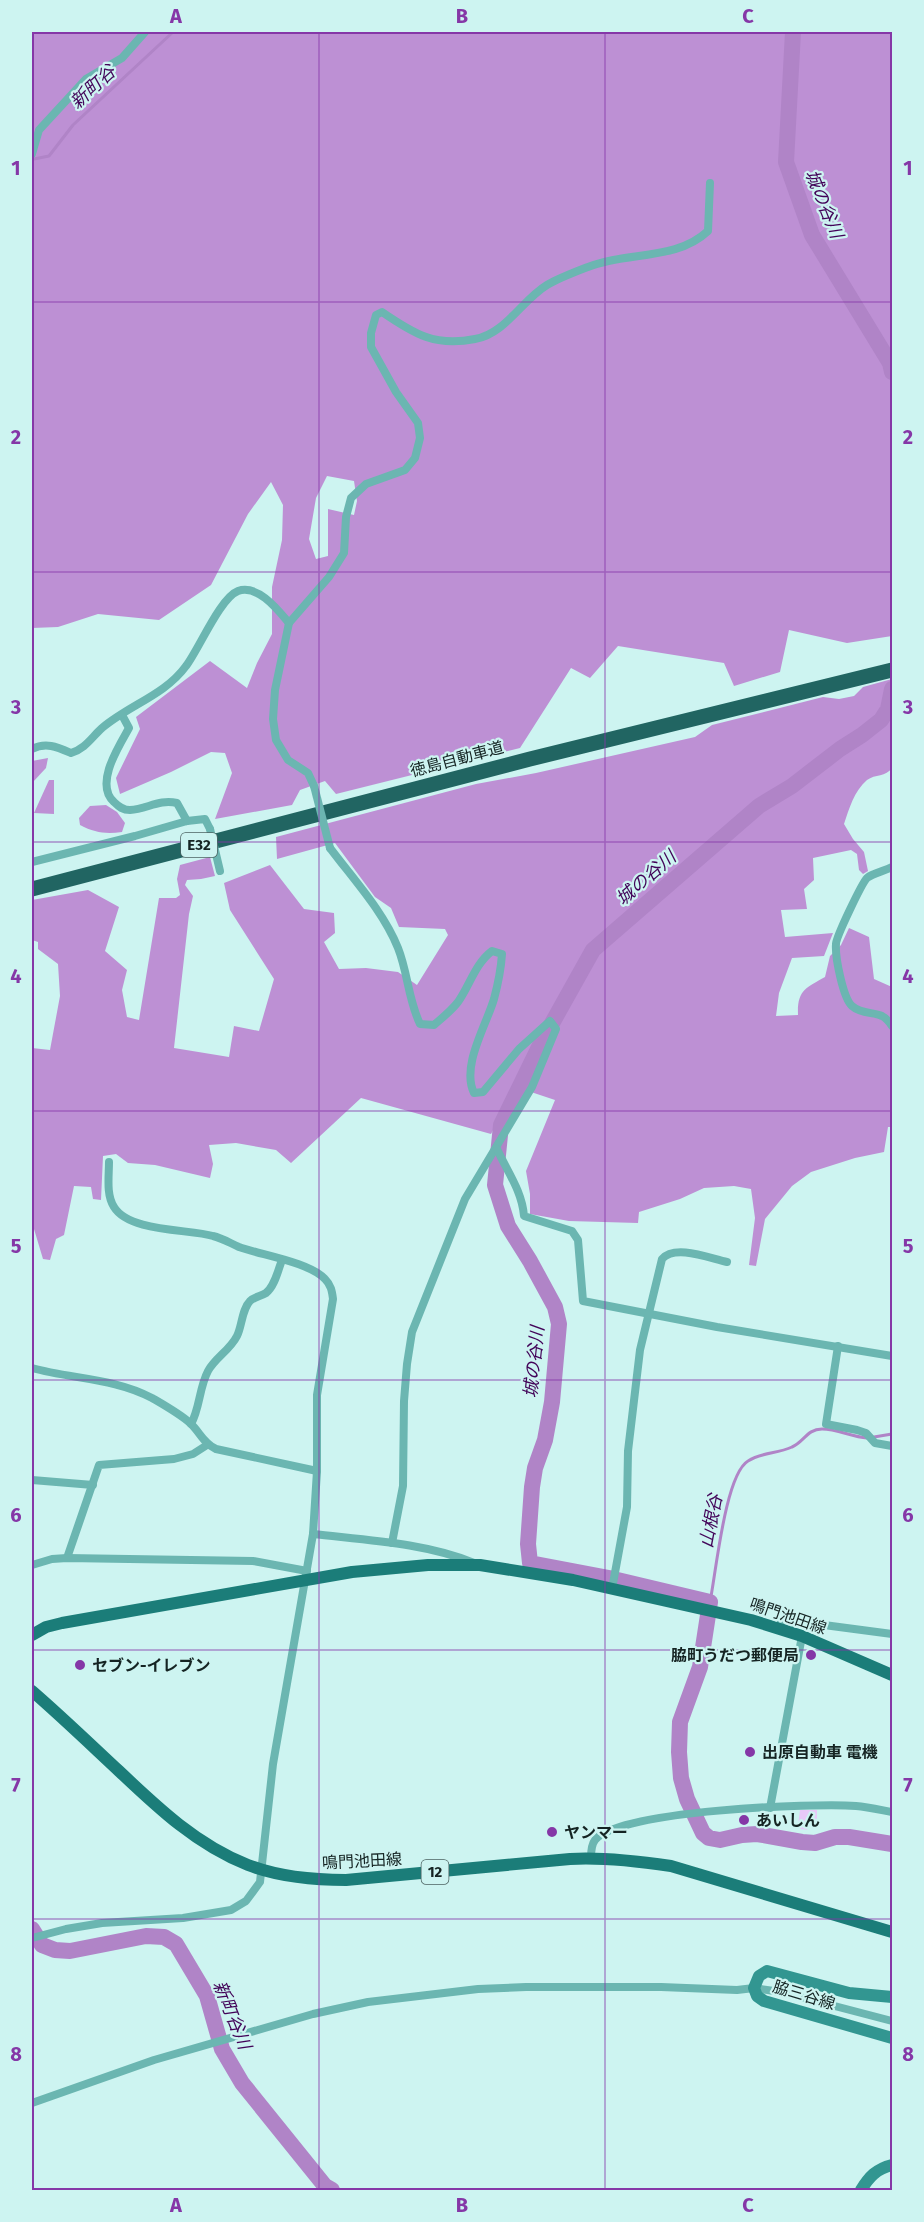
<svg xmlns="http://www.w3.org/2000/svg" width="924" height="2222" font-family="'Fira Sans','Noto Sans JP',sans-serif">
  <rect width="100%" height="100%" fill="#cdf4f1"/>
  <!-- green -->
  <path fill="#e8c9f9" d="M800,1810H817V1826H809L807,1830L800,1829L798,1825Z"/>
  <!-- forest -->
  <g fill="#bd90d4" fill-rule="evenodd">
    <path d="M32,32H892V636L847,643L789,630L780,672L734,686L724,663L618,646L590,678L571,668L520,748L336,794L325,781L300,790L292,805L215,819L232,773L225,753L211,752L171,772L120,794L116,778L140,729L136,717L210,661L247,688L257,663L272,634V587L282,540L283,505L271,482L248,514L211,585L159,620L98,614L58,627L32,628ZM327,476L354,481L357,501L354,515L328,509V556L316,559L309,539L316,498Z"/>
    <path d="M892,679V768C886,777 875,774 867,780C854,791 849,809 844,824L853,839L864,852L868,871L863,874L859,870L857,854L851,850L813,858L814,880L804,889L807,909L781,910L785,937L833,933L824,956L792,958L779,993L776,1016L798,1015C797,990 806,988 825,977L830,956L841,945L849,928L869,937L874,979L892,987V1127H888L884,1152L855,1158L811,1172L792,1186L765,1219L756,1266L749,1265L755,1218L751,1189L734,1186L704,1188L680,1199L639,1212L638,1223L569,1221L530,1214V1194L526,1171L555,1100L516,1087L491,1134L361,1098L291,1163L276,1150L236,1143L209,1145L213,1164L210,1178L155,1165L128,1163L116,1154L103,1156L101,1200L93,1199L91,1187L74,1186L64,1235L56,1239L50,1260L43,1259L34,1229H32V1048L50,1050L60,996L58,964L38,949V942L32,940V900L88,890L119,907L105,951L127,970L122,990L127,1017L139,1020L159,898H176L180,895L177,879L180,865L210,857L215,876L201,879L187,880L185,885L193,896L189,914L174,1048L229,1057L234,1026L259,1031L274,979L230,910L224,883L270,865L304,909L334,913L335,933L324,942L339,969L366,968L398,972L417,985L448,935L445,929L399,927L391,908L375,897L335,843L277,859L276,837L476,784L536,773L695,737L712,725L823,697L839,699L854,696L863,687Z"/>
    <path d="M48,758L46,768L32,783V761Z"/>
    <path d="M49,780H54V814L34,813Z"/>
    <path d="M106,805L117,812L125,823L122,832C106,834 95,833 80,825L79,818L90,806Z"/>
  </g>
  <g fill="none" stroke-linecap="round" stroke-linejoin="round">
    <!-- stream -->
    <g stroke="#b084c7" stroke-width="3">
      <path d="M34,159L49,156L73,125L173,32"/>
      <path d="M874,1437L892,1434"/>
      <path d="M710,1602C716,1573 725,1475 748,1461C762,1452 777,1454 792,1447C804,1442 807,1429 822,1429C837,1429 852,1437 867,1438"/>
    </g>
    <!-- river -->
    <g stroke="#b084c7" stroke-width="16">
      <path d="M793,32L786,162L812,235L890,363L892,372"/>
      <path d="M892,689L888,709L881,720L862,735L840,749L792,786L759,806L593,950L541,1043L501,1125L495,1185L508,1226L530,1261L555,1307L559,1324L552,1402L545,1440L535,1468L532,1487L528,1544L530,1563L609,1578L710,1602L700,1667L680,1722L679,1752L681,1778L687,1799L703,1833L709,1838L720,1840L742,1835L757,1834L802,1842L815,1843L835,1837H849L892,1844"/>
      <path d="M32,1929L42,1945L55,1950L70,1951L146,1936L164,1937L176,1944L207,1996L222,2049L242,2083L325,2186L332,2190"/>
    </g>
    <!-- minor -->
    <g stroke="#6bb6b1" stroke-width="8">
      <path d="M32,154L39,130L86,79L122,58L145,32"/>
      <path d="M122,715L129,728C119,746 94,784 114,802C119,807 123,810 130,810C147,809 159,799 177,803L187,821"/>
      <path d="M32,749C46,742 57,747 71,753C86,748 91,738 102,728C129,705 165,695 186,666C199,649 220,598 238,591C258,584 278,610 289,623"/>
      <path d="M314,786L308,773L288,760L276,740L273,719L275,690L289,623L329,577L344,553L346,517L351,498L366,484L405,470L415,458L420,438L418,423L396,392L371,347V333L376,315L382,312C414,334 435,347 475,339C505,334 522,300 547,285C559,278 575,272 588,267C628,251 676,261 708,231L710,183"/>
      <path d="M330,848C354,880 383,911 398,948C408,973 408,999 420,1024L434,1025C442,1018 451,1011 458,1002C470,985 475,964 492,951L502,954C501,969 498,984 494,999C486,1026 461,1066 474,1093L483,1092L519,1049L550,1021L556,1029L532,1087L465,1199L412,1332L407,1364L404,1401L403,1486L392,1543"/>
      <path d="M32,862L135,836L187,821L205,819L210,829"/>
      <path d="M892,867C885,871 873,873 867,878C862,883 836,937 836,944C835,957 843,998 852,1006C861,1014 873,1012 882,1016C886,1018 890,1023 892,1026"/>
      <path d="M497,1149C507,1171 522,1191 524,1216L572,1231L578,1240L583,1301L717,1327L892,1356"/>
      <path d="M838,1346L826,1424L857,1430L866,1433L875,1443L892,1446"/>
      <path d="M32,1368C71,1379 115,1378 152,1398C164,1405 180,1414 190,1423C200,1432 203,1443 216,1449L317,1471"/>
      <path d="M191,1424C200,1408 199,1388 208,1371C215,1358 230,1350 237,1336C242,1326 242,1309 250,1301C254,1297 261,1296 266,1293C275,1286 278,1270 282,1260"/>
      <path d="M32,1480L93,1485"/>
      <path d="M313,1534C365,1540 426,1543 474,1563"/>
      <path d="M67,1558L99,1465L174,1459L193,1454L207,1445"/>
      <path d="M32,1565L52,1559L67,1558L253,1561L307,1571"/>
      <path d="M612,1589L627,1507L628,1451L640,1350L662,1259C675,1244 709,1258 727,1262"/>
      <path d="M780,1628L781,1622L824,1625L892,1634"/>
      <path d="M770,1808L802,1636"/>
      <path d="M591,1858C591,1852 591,1845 595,1840C619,1810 814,1803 856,1806C868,1807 881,1810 892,1812"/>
      <path d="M32,1938L66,1929L102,1923L183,1918L231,1910L246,1901L260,1882L273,1764L313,1534L317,1471V1395L333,1299C332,1291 331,1285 325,1279C309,1262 261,1255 239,1247C230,1243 222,1238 213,1236C189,1229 129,1232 114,1207C106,1195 109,1176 109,1162"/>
      <path d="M32,2103L154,2060L313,2014L368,2002L478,1989L526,1987H661L737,1990L754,1988L781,1992L892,2021"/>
    </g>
    <!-- secondary -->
    <g stroke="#329691" stroke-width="12">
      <path d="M892,1997L849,1993L767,1971L759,1976L754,1988L757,1996L764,2001L892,2038"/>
      <path d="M861,2190C869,2177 876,2169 892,2165"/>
    </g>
    <!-- primary -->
    <g stroke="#1b7d79" stroke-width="12">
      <path d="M32,1635L46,1627L62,1623L352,1572L428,1565H480L573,1580L751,1620L802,1636L892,1675"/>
      <path d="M32,1691C62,1717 90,1744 119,1771C158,1808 197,1845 248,1865C279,1877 313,1880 346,1880L570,1859C604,1857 637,1861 671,1866L892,1932"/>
    </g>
    <!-- motorway -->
    <path stroke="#216562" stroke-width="15" d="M32,889L530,759L892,670"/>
    <!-- minor-bridge -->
    <g stroke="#6bb6b1" stroke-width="8">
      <path d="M314,786L330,848"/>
      <path d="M210,829L220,871"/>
    </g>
  </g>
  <!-- grid -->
  <path fill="none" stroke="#8537a7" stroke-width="1.5" stroke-opacity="0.55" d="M319,32V2190M605,32V2190M32,302H892M32,572H892M32,842H892M32,1111H892M32,1380H892M32,1650H892M32,1919H892"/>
  <!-- markers -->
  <g fill="#8537a7" stroke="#cdf4f1" stroke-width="2">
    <circle cx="811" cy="1655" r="6"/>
    <circle cx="80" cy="1665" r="6"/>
    <circle cx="750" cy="1752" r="6"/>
    <circle cx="744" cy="1820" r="6"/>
    <circle cx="552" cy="1832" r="6"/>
  </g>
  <g text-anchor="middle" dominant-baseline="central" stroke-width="4.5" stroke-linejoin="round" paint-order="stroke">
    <!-- shield labels -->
    <g fill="#cdf4f1" stroke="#4c6261" stroke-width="1.5">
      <rect x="181" y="833" width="36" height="24" rx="4.5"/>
      <rect x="421.5" y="1860" width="27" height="24" rx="4.5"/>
    </g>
    <g font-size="15" font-weight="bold" fill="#152423">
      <text x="199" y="845">E32</text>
      <text x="435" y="1872">12</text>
    </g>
    <!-- street labels -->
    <g font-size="16" fill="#152423" stroke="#cdf4f1">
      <text transform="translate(457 759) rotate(-15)">徳島自動車道</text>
      <text transform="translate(788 1616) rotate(19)">鳴門池田線</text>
      <text transform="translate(362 1861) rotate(-3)">鳴門池田線</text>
      <text transform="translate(804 1995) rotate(17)">脇三谷線</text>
    </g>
    <!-- poi labels -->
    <g font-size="16" font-weight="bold" fill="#152423" stroke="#cdf4f1" text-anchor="start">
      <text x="799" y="1655" text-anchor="end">脇町うだつ郵便局</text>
      <text x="92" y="1665">セブン-イレブン</text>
      <text x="762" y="1752">出原自動車 電機</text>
      <text x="756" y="1820">あいしん</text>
      <text x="564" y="1832">ヤンマー</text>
    </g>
    <!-- water labels -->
    <g font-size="18" font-style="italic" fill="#420358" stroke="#cdf4f1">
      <text transform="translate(93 87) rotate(-43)">新町谷</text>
      <text transform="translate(824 204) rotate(68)">城の谷川</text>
      <text transform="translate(646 878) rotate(-41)">城の谷川</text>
      <text transform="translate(534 1362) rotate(-84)">城の谷川</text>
      <text transform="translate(711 1521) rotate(-79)">山根谷</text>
      <text transform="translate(232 2015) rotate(68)">新町谷川</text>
    </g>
  </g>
  <!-- border -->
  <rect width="924" height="2222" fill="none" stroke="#cdf4f1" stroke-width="66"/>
  <rect x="33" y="33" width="858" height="2156" fill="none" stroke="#8537a7" stroke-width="2"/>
  <g font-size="20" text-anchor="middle" font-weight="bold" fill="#8537a7">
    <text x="176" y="23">A</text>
    <text x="462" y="23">B</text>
    <text x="748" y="23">C</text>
    <text x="16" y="175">1</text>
    <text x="908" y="175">1</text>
    <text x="16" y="444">2</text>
    <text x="908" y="444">2</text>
    <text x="16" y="714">3</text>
    <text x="908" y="714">3</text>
    <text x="16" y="983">4</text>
    <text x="908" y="983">4</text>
    <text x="16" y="1253">5</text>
    <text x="908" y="1253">5</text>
    <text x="16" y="1522">6</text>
    <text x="908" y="1522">6</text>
    <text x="16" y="1792">7</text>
    <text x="908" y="1792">7</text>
    <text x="16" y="2061">8</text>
    <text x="908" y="2061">8</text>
    <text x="176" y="2212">A</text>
    <text x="462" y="2212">B</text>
    <text x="748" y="2212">C</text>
  </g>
</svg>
